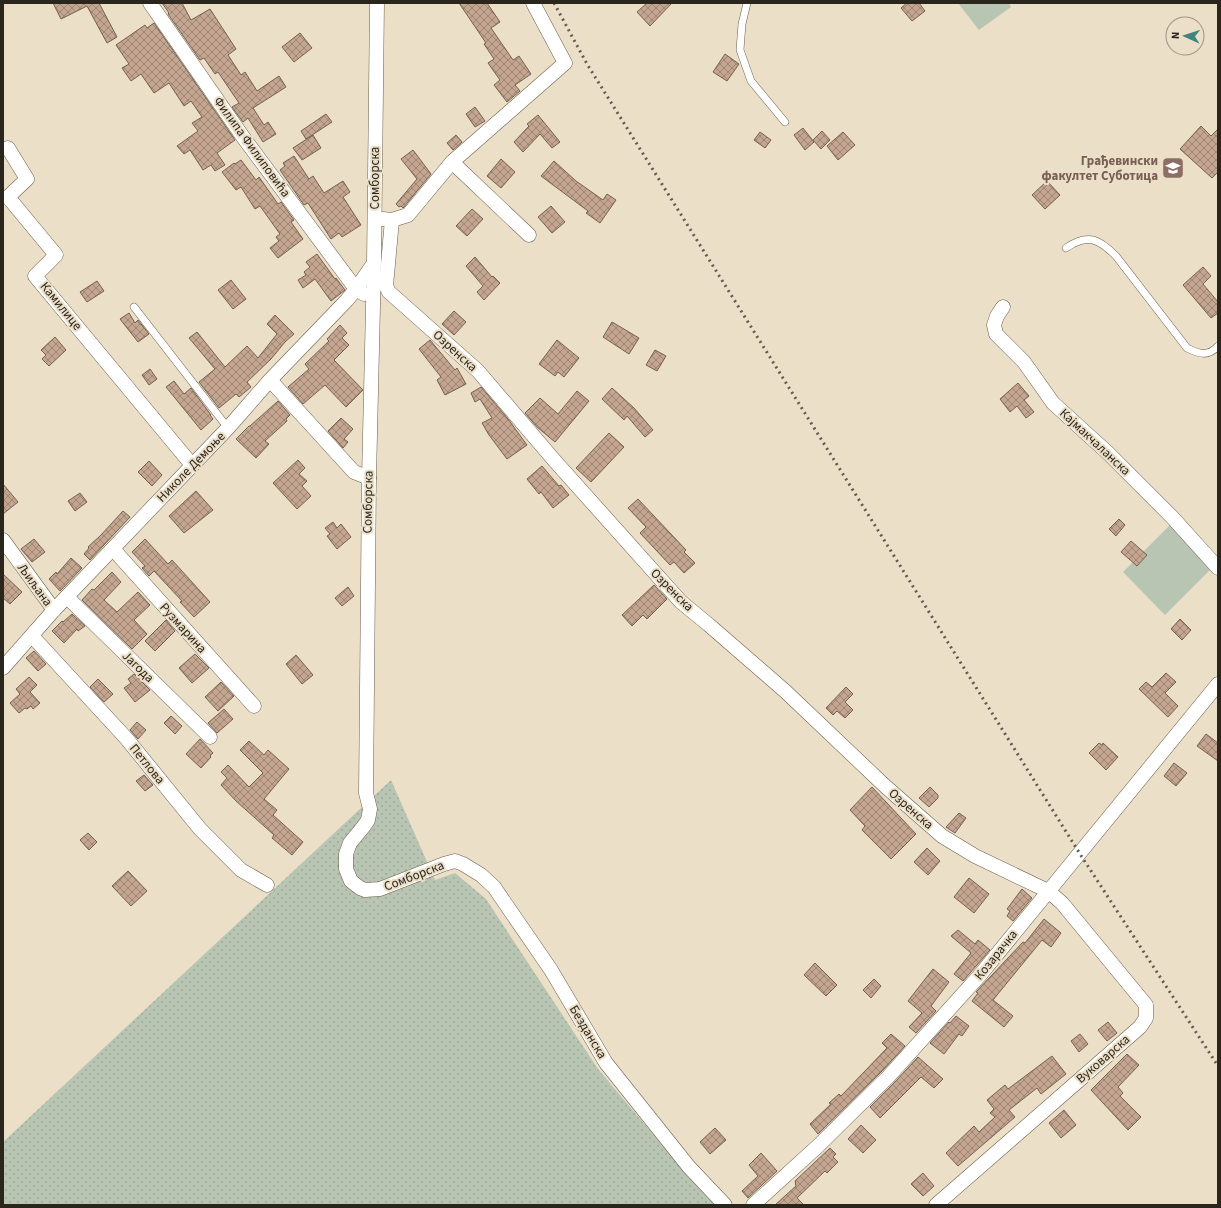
<svg xmlns="http://www.w3.org/2000/svg" width="1221" height="1208" font-family="'Source Sans 3',sans-serif">
  <defs>
    <pattern id="grass-dots" width="8" height="8" patternUnits="userSpaceOnUse"><rect width="8" height="8" fill="#b8c5b3"/><path d="M2 2h.1M6 6h.1" fill="none" stroke="#9ea99a" stroke-width="1.8" stroke-linecap="round"/></pattern>
    <pattern id="building-cross-hatch" width="8" height="8" patternUnits="userSpaceOnUse"><rect width="8" height="8" fill="#c4a58f"/><path d="M0 0l8 8M0 8l8-8" fill="none" stroke="#9f8674"/></pattern>
  </defs>
  <rect width="100%" height="100%" fill="#ecdfc8"/>
  <!-- grass -->
  <path fill="url(#grass-dots)" d="M391,780L435,880L455,873L486,899L598,1069L684,1171L716,1205H3V1142Z"/>
  <!-- green -->
  <g fill="#b8c5b3">
    <path d="M958,3H1009L1011,7L979,30Z"/>
    <path d="M1170,525L1213,567L1165,615L1123,572Z"/>
  </g>
  <!-- building -->
  <g fill="url(#building-cross-hatch)" stroke="#746052">
    <path d="M53,3H99L117,37L107,43L87,6L61,19Z"/>
    <path d="M162,3H182L191,20L210,9L236,49L228,55L241,75L245,72L257,91L279,76L286,87L253,108L264,125L268,122L276,134L263,142L248,118L243,122L232,107L239,103L218,72L215,74L204,58L200,60L168,14L169,13Z"/>
    <path d="M459,3H487L500,22L491,28L513,60L519,56L531,74L515,85L520,91L507,102L494,85L500,80L488,63L494,59L484,44L486,43Z"/>
    <path d="M647,3H672L650,26L637,12Z"/>
    <path d="M907,3H919L925,11L912,21L901,8Z"/>
    <path d="M154,23L235,140L217,153L225,165L215,171L211,165L203,170L190,150L184,154L177,146L198,131L192,123L202,117L191,101L184,106L169,83L154,93L141,74L131,81L122,68L129,64L116,45L145,25L147,28Z"/>
    <path d="M300,33L312,48L294,62L282,47Z"/>
    <path d="M725,54L739,64L727,81L713,72Z"/>
    <path d="M475,107L485,121L475,127L466,114Z"/>
    <path d="M326,114L332,122L306,139L301,131Z"/>
    <path d="M538,115L560,142L552,148L540,134L523,152L514,142L529,126L527,124Z"/>
    <path d="M1201,126L1211,136L1218,129V172L1212,178L1180,149Z"/>
    <path d="M803,128L814,142L805,150L794,135Z"/>
    <path d="M822,131L830,140L821,149L813,140Z"/>
    <path d="M760,132L771,140L765,148L754,140Z"/>
    <path d="M843,132L855,145L838,160L827,146Z"/>
    <path d="M313,135L321,148L302,160L293,148Z"/>
    <path d="M456,135L462,142L453,150L447,143Z"/>
    <path d="M413,150L431,174L403,208L401,206L399,207L396,204L417,179L401,159Z"/>
    <path d="M294,156L309,179L313,176L324,193L343,181L350,192L343,197L361,225L342,237L339,233L331,239L308,203L304,205L280,170L285,166L283,163Z"/>
    <path d="M501,159L515,172L501,188L487,176Z"/>
    <path d="M241,160L256,180L259,177L278,204L281,202L294,220L291,222L303,239L278,258L270,248L279,241L276,237L280,234L260,206L255,209L241,187L236,190L222,172L234,163L235,164Z"/>
    <path d="M554,161L576,181L603,200L607,194L616,200L600,223L586,213L588,211L541,176Z"/>
    <path d="M1047,181L1060,195L1045,209L1032,195Z"/>
    <path d="M551,206L565,222L552,233L538,217Z"/>
    <path d="M472,209L483,219L467,236L456,226Z"/>
    <path d="M317,254L335,279L336,278L345,290L331,301L315,279L303,288L298,280L306,275L304,272L310,267L306,262Z"/>
    <path d="M475,257L492,277L493,276L500,283L484,300L477,292L483,286L466,266Z"/>
    <path d="M1203,267L1211,276L1203,284L1218,302V313L1211,318L1183,285Z"/>
    <path d="M231,280L246,299L233,309L218,290Z"/>
    <path d="M97,281L104,291L87,302L80,292Z"/>
    <path d="M454,311L466,322L454,335L442,324Z"/>
    <path d="M129,313L135,323L138,320L149,334L138,342L120,319Z"/>
    <path d="M275,315L294,334L285,342L271,359L247,382L251,387L239,397L236,394L219,408L199,382L215,369L189,338L197,332L225,367L247,346L258,358L277,334L267,324Z"/>
    <path d="M612,322L639,338L629,354L603,337Z"/>
    <path d="M340,325L347,333L342,338L349,345L334,360L363,390L346,407L325,385L303,404L288,387L309,369L305,364L329,341L327,339Z"/>
    <path d="M55,337L66,350L49,366L42,359L46,355L41,350Z"/>
    <path d="M430,340L455,370L457,368L466,384L445,395L437,380L441,377L419,349Z"/>
    <path d="M557,340L579,358L564,377L558,372L555,376L539,364Z"/>
    <path d="M655,350L666,356L657,371L646,365Z"/>
    <path d="M150,369L157,379L149,385L142,375Z"/>
    <path d="M174,381L184,394L191,388L211,415H210L213,419L201,430L166,387Z"/>
    <path d="M1018,383L1029,396L1024,400L1034,412L1026,418L1017,406L1010,412L1000,399Z"/>
    <path d="M481,387L508,419L527,445L507,459L489,435L482,423L492,418L480,399L475,402L471,393Z"/>
    <path d="M612,388L634,408L653,430L645,437L627,416L624,420L602,399Z"/>
    <path d="M577,391L589,401L555,442L537,427L525,413L540,398L558,414Z"/>
    <path d="M278,401L290,415L286,419L287,421L265,441L269,444L256,458L236,439L249,426H250Z"/>
    <path d="M341,418L353,429L344,439L348,442L343,448L328,431Z"/>
    <path d="M609,433L624,447L591,482L576,468Z"/>
    <path d="M298,460L305,468L299,474L307,481L302,486L311,496L297,509L273,483Z"/>
    <path d="M149,461L162,475L152,486L138,472Z"/>
    <path d="M542,466L559,486L561,485L569,495L553,508L541,492L539,494L527,479Z"/>
    <path d="M3,484L18,502L3,514Z"/>
    <path d="M196,491L213,510L184,533L169,516Z"/>
    <path d="M80,493L87,502L75,511L68,501Z"/>
    <path d="M638,499L686,550L684,552L695,563L684,573L674,562L670,565L640,533L646,527L628,508Z"/>
    <path d="M123,511L130,517L90,560L84,554L89,548L88,547L101,535Z"/>
    <path d="M1119,519L1125,525L1116,536L1109,529Z"/>
    <path d="M333,522L337,528L341,524L351,537L337,549L327,536L330,534L325,528Z"/>
    <path d="M34,539L45,552L32,562L21,549Z"/>
    <path d="M145,539L168,564L172,560L210,602L194,617L180,602L182,601L154,571L149,576L142,568L145,566L132,552Z"/>
    <path d="M1131,541L1147,555L1137,566L1121,552Z"/>
    <path d="M71,558L82,568L60,591L49,579L56,572L57,574Z"/>
    <path d="M112,572L121,582L104,600L117,612L138,592L150,605L134,620L147,634L132,649L82,600L92,589L94,590Z"/>
    <path d="M3,574L22,592L10,604L3,598Z"/>
    <path d="M654,585L667,599L647,619L643,615L632,626L622,615Z"/>
    <path d="M348,587L354,596L342,606L335,598Z"/>
    <path d="M72,614L85,626L78,631L77,629L64,643L52,631L62,621L63,622Z"/>
    <path d="M1180,619L1191,630L1182,640L1171,629Z"/>
    <path d="M166,620L175,631L155,651L145,641Z"/>
    <path d="M34,651L46,664L38,671L26,658Z"/>
    <path d="M195,654L209,668L192,683L179,668Z"/>
    <path d="M296,655L313,675L302,684L286,664Z"/>
    <path d="M1166,673L1176,682L1165,693L1178,706L1168,717L1139,689L1146,682L1152,687Z"/>
    <path d="M134,674L150,690L135,702L124,688L131,683L128,679Z"/>
    <path d="M29,677L37,685L30,692L40,703L33,709L31,706L27,709L25,708L19,713L10,703L20,694L16,689Z"/>
    <path d="M98,679L113,694L104,702L90,687Z"/>
    <path d="M221,682L234,696L218,711L205,697Z"/>
    <path d="M846,687L853,694L845,702L853,710L845,718L837,711L833,715L826,708Z"/>
    <path d="M224,709L233,719L217,733L208,723Z"/>
    <path d="M171,716L182,726L175,734L164,723Z"/>
    <path d="M137,722L146,730L138,739L130,730Z"/>
    <path d="M1206,734L1218,743V761L1197,746Z"/>
    <path d="M200,739L213,753L210,756L211,757L201,768L186,754Z"/>
    <path d="M249,741L264,755L268,750L289,769L264,799L277,810L273,815L303,842L292,855L272,838L274,835L236,801L221,785L227,778L221,772L228,765L249,787L263,773L240,750Z"/>
    <path d="M1099,743L1102,745L1103,743L1118,757L1106,770L1089,753Z"/>
    <path d="M1174,763L1187,773L1176,786L1164,776Z"/>
    <path d="M144,775L153,785L145,791L136,781Z"/>
    <path d="M872,787L916,834L891,859L862,830L865,826L850,810Z"/>
    <path d="M930,787L938,795V798L929,807L919,798Z"/>
    <path d="M959,813L966,818L955,833L946,827Z"/>
    <path d="M88,833L97,842L89,850L80,840Z"/>
    <path d="M927,848L940,861L928,875L914,862Z"/>
    <path d="M128,871L147,891L131,906L112,886Z"/>
    <path d="M969,878L989,894L974,913L954,897Z"/>
    <path d="M1022,889L1032,898L1013,921L1007,916L1010,911L1007,909Z"/>
    <path d="M1044,919L1061,933L1051,947L1042,940L993,1000L1013,1016L1004,1027L972,1001L978,993L976,992L1023,942L1025,943Z"/>
    <path d="M958,930L975,944L978,940L990,950L963,981L954,974L971,953L951,936Z"/>
    <path d="M815,963L837,985L826,996L804,975Z"/>
    <path d="M933,969L949,982L931,1006L936,1011L916,1033L909,1027L922,1013L908,1001Z"/>
    <path d="M874,979L881,986L871,998L863,990Z"/>
    <path d="M956,1016L969,1026L962,1036L959,1034L944,1054L930,1043L949,1022L950,1023Z"/>
    <path d="M1108,1022L1117,1033L1107,1041L1098,1030Z"/>
    <path d="M891,1034L905,1046L883,1070L818,1134L810,1124L831,1104L829,1103L839,1094L841,1096L887,1048L882,1043Z"/>
    <path d="M1080,1034L1088,1044L1079,1052L1071,1041Z"/>
    <path d="M1127,1054L1139,1065L1118,1087L1123,1093L1120,1096L1141,1117L1128,1130L1091,1090Z"/>
    <path d="M1052,1056L1066,1074L1041,1094L1037,1088L1009,1110L1015,1117L958,1166L946,1153L974,1126L979,1132L995,1117L990,1113L994,1109L987,1100L1005,1085L1008,1089Z"/>
    <path d="M918,1057L943,1079L934,1088L921,1077L880,1118L870,1107L895,1082Z"/>
    <path d="M1064,1110L1076,1125L1061,1138L1049,1123Z"/>
    <path d="M861,1125L876,1140L863,1153L848,1139Z"/>
    <path d="M715,1128L726,1140L710,1154L700,1142Z"/>
    <path d="M830,1148L836,1154L833,1157L838,1162L827,1173L825,1171L797,1198L804,1205H775L796,1186L795,1181Z"/>
    <path d="M761,1153L777,1171L748,1198L742,1191L758,1176L749,1165Z"/>
    <path d="M923,1173L934,1186L923,1196L911,1184Z"/>
  </g>
  <g fill="none" stroke-linecap="round" stroke-linejoin="round">
    <!-- lane casing -->
    <g stroke="#6a5e4a" stroke-width="8">
      <g id="lane">
        <path d="M747,3L742,24L740,50L751,81L785,122"/>
        <path d="M1066,248C1088,233 1099,239 1116,256L1187,348C1199,354 1208,357 1218,346"/>
        <path d="M134,307L228,428"/>
      </g>
    </g>
    <!-- street casing -->
    <g stroke="#6a5e4a" stroke-width="15">
      <g id="street">
        <path d="M150,3L243,137L356,289L364,294"/>
        <path d="M377,3L374,263L369,478L366,793L370,809L368,820L364,826L350,843L346,854V869L351,881L360,888L365,890L380,889L444,864L455,861L463,864L481,875L494,887L551,970L606,1063L689,1167L725,1205"/>
        <path d="M8,148L27,179L8,197L56,255L35,276L192,465"/>
        <path d="M452,162L529,235"/>
        <path d="M383,219L392,220L408,215L452,162L565,63L533,3"/>
        <path d="M392,220L386,286L389,292L478,371L554,460L681,602L709,625L785,691L885,786L942,836L975,856L1048,891L1062,903L1146,1005V1018L1140,1027L936,1205"/>
        <path d="M1003,307L997,316L994,325L996,334L1024,362L1053,403L1108,453L1172,517L1218,568"/>
        <path d="M270,380L354,472L369,478"/>
        <path d="M3,540L54,610"/>
        <path d="M113,549L254,706"/>
        <path d="M67,597L210,737"/>
        <path d="M32,636L126,738L200,829L241,870L267,885"/>
        <path d="M3,668L54,610L228,428L270,380L347,300L356,289L374,263"/>
        <path d="M753,1205L818,1146L889,1076L980,975L1218,684"/>
      </g>
    </g>
    <!-- lane -->
    <use href="#lane" stroke="#fff" stroke-width="7"/>
    <!-- street -->
    <use href="#street" stroke="#fff" stroke-width="14"/>
    <!-- rail -->
    <path stroke="#625b4f" stroke-width="3" stroke-dasharray="2 4" stroke-linecap="butt" d="M554,3L587,64L1080,854L1218,1066"/>
  </g>
  <!-- icons -->
  <defs>
    <g id="university-square" transform="scale(1.15)"><rect x="-9" y="-9" width="18" height="18" rx="4" fill="#8d6e63" stroke="#ecdfc8"/><path d="M0-5L7-2L0 1L-7-2ZM-4 1L0 2.5L4 1V4Q0 6-4 4Z" fill="#fff"/></g>
  </defs>
  <g fill-rule="evenodd">
    <use href="#university-square" x="1173" y="168"/>
  </g>
  <g text-anchor="middle" dominant-baseline="central" stroke-width="4" stroke-linejoin="round" paint-order="stroke">
    <!-- street labels -->
    <g font-size="13" fill="#2a251d" stroke="#ecdfc8">
      <text transform="translate(252 147) rotate(54)">Филипа Филиповића</text>
      <text transform="translate(375 178) rotate(-90)">Сомборска</text>
      <text transform="translate(61 306) rotate(51)">Камилице</text>
      <text transform="translate(455 351) rotate(42)">Озренска</text>
      <text transform="translate(1095 442) rotate(43)">Кајмакчаланска</text>
      <text transform="translate(191 467) rotate(-46)">Николе Демоње</text>
      <text transform="translate(368 502) rotate(-89)">Сомборска</text>
      <text transform="translate(35 585) rotate(54)">Љиљана</text>
      <text transform="translate(672 590) rotate(45)">Озренска</text>
      <text transform="translate(183 628) rotate(48)">Рузмарина</text>
      <text transform="translate(138 667) rotate(44)">Јагода</text>
      <text transform="translate(147 764) rotate(51)">Петлова</text>
      <text transform="translate(911 809) rotate(41)">Озренска</text>
      <text transform="translate(414 876) rotate(-21)">Сомборска</text>
      <text transform="translate(996 955) rotate(-51)">Козарачка</text>
      <text transform="translate(588 1032) rotate(59)">Безданска</text>
      <text transform="translate(1103 1059) rotate(-41)">Вуковарска</text>
    </g>
    <!-- education labels -->
    <g font-size="13" font-weight="bold" fill="#785e54" stroke="#ecdfc8" text-anchor="end">
      <text x="1158" y="161">Грађевински<tspan x="1158" dy="15">факултет Суботица</tspan></text>
    </g>
  </g>
  <!-- border -->
  <rect width="1221" height="1208" fill="none" stroke="#2a251d" stroke-width="8"/>
  <!-- north arrow -->
  <g transform="translate(1185 36) rotate(273)"><circle r="19" fill="#ecdfc8" stroke="#9e9584"/>
  <path d="M0-3L7 15L0 10L-7 15Z" fill="#3f857c"/>
  <text y="-6" font-size="11" font-weight="bold" text-anchor="middle" fill="#2a251d">N</text>
  </g>
</svg>
